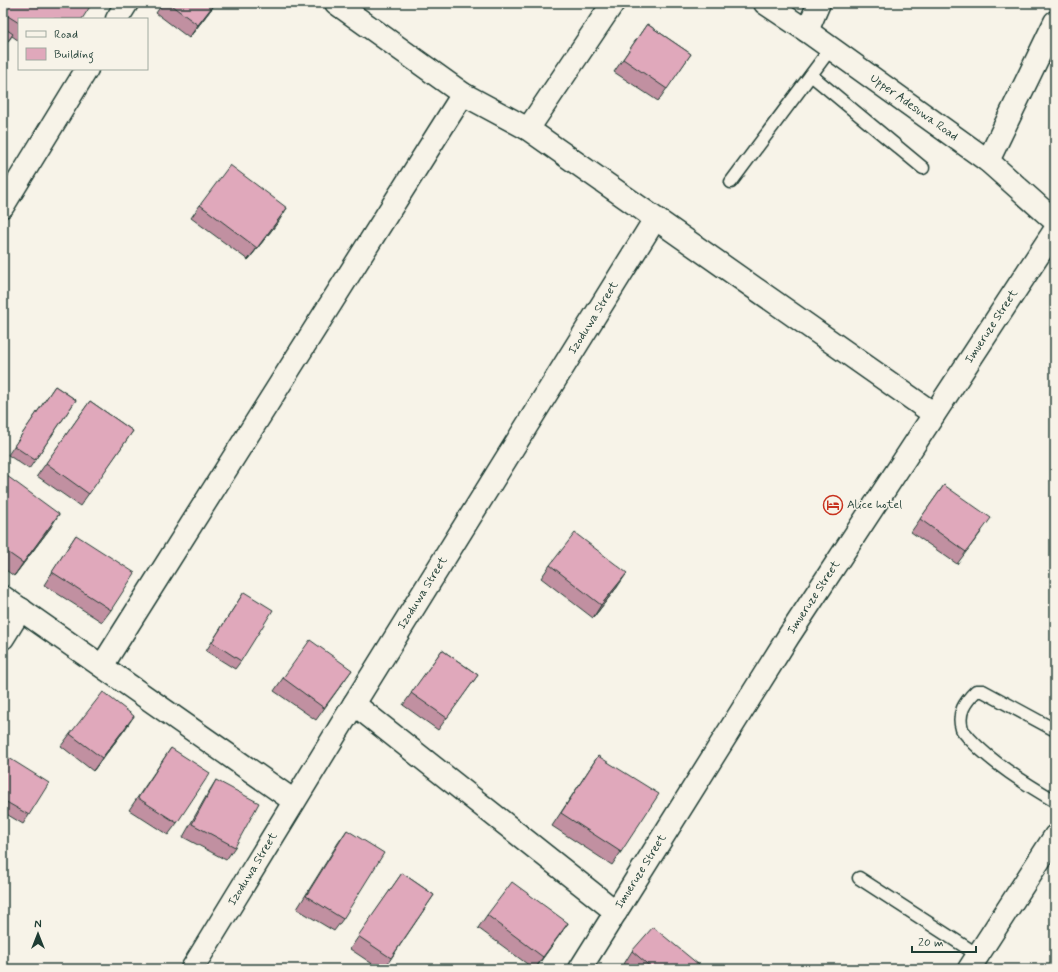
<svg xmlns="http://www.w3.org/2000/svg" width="1058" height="972" font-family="Mynerve,sans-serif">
  <rect width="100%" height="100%" fill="#f7f3e8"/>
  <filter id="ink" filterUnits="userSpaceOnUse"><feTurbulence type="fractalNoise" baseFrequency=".025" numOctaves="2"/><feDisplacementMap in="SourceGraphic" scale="8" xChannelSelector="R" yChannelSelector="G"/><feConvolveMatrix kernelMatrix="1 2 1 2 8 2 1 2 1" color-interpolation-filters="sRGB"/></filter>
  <g filter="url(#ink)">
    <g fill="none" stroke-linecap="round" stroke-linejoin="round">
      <!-- service casing -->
      <g stroke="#1f3d34" stroke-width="15">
        <g id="service">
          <path d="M811,75L923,168"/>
          <path d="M731,182L831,48"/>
          <path d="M1055,730L983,691H976C965,702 957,713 962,729C963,732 967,735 969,738C992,763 1026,784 1055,801"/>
          <path d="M859,878L978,955"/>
        </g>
      </g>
      <!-- minor casing -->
      <g stroke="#1f3d34" stroke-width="25">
        <g id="minor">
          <path d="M336,3L463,94L528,129L934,414"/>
          <path id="s1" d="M765,3L807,31L988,161L1055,221"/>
          <path d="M117,19L127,3"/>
          <path d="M807,31L819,3"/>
          <path d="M528,129L613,3"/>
          <path d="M988,161L1055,22"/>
          <path d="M3,206L87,69"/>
          <path d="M3,597L294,801"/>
          <path d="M3,638L21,609"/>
          <path d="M102,666L463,94"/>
          <path d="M354,704L616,912"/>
          <path id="s2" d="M192,969L354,704L655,219"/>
          <path id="s3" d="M580,969L788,637L1055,230"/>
          <path d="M969,969L1055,836"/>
        </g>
      </g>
      <!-- service -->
      <use href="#service" stroke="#f7f3e8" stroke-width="12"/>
      <!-- minor -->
      <use href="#minor" stroke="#f7f3e8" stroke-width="22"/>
    </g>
    <!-- wall -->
    <g fill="#c190a1" stroke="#1f3d34">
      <path d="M3,3L19,19V41L12,36L3,48Z"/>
      <path d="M163,3H216L189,38L156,13Z"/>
      <path d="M647,24L691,54L658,101L614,72Z"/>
      <path d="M200,205L279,221L248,260L191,218Z"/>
      <path d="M55,386L76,400L29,469L8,455Z"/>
      <path d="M90,401L133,431L80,506L37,476Z"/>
      <path d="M3,473L51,527L14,576L3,568Z"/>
      <path d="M944,485L982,531L957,564L911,532Z"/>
      <path d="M76,535L111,610L102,622L44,585Z"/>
      <path d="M550,565L618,586L593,618L541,578Z"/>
      <path d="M244,592L241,661L235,669L206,651Z"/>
      <path d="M442,650L478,675L438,730L403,705Z"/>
      <path d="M352,670L316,720L274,691L283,678Z"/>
      <path d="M126,728L93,771L61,746L70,734Z"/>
      <path d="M171,748L177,823L168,835L129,810Z"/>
      <path d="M598,756L621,852L612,865L552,826Z"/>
      <path d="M9,758L29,815L23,824L3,812V768Z"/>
      <path d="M216,780L235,847L226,860L183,837L208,793Z"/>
      <path d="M347,830L343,919L334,931L297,909L338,843Z"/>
      <path d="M402,873L434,895L384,969H380L350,949Z"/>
      <path d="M487,915L568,923L535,969H534L478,928Z"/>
      <path d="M632,951L704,969H629L624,964Z"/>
    </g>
    <!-- shaded-wall -->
    <g fill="#9d7683" stroke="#1f3d34">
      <path d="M215,3H216L189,38L198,25Z"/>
      <path d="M287,208L279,221L248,260Z"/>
      <path d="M59,514L51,527L14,576L23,563Z"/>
      <path d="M627,573L618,586L593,618L601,605Z"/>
      <path d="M134,716L126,728L93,771L102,758Z"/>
      <path d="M568,923L559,936L535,969L543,957Z"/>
    </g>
    <!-- building -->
    <g fill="#e0a8bb" stroke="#1f3d34">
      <path d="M3,3H87L91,5L82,19H19V23L3,13Z"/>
      <path d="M168,3H215L198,25Z"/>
      <path d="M647,24L691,54L667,89L623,59Z"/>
      <path d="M3,27L13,34L3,48Z"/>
      <path d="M230,165L287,208L257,248L200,205Z"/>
      <path d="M55,386L76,400L35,460L14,446Z"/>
      <path d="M90,401L133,431L89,494L46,463Z"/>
      <path d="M3,473L59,514L23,563L3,549Z"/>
      <path d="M944,485L991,518L966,552L920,519Z"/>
      <path d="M575,533L627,573L601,605L550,565Z"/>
      <path d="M76,535L135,573L111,610L52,572Z"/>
      <path d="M244,592L273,610L241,661L212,642Z"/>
      <path d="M310,640L352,670L324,708L283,678Z"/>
      <path d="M442,650L478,675L447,718L411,693Z"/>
      <path d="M103,692L134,716L102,758L70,734Z"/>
      <path d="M171,748L210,773L177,823L138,798Z"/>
      <path d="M598,756L659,794L621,852L561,813Z"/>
      <path d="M9,758L49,783L29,815L3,800V769Z"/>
      <path d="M216,780L259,803L235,847L192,824Z"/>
      <path d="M347,830L384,853L343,919L306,896Z"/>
      <path d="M402,873L434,895L391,958L358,936Z"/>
      <path d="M512,882L568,923L543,957L487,915Z"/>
      <path d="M653,927L704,969H653L632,951Z"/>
    </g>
  </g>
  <!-- icons -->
  <defs>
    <g id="hotel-ring" transform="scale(1)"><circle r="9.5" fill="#f7f3e8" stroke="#c8321e" stroke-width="1.5"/><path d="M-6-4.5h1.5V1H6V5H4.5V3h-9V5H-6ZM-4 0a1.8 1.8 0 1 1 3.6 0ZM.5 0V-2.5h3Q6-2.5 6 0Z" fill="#c8321e"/></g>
  </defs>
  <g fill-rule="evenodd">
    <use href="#hotel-ring" x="833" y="505"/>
  </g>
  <g text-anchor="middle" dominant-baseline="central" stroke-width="3" stroke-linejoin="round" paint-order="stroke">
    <!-- street labels -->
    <g font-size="12" fill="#1f3d34" stroke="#f7f3e8">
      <text stroke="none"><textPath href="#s1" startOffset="182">Upper Adesuwa Road</textPath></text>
      <text stroke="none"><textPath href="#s2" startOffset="765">Izoduwa Street</textPath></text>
      <text stroke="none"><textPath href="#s3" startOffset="763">Imueruze Street</textPath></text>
      <text stroke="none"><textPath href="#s2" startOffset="441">Izoduwa Street</textPath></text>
      <text stroke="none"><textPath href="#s3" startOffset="439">Imueruze Street</textPath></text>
      <text stroke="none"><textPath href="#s2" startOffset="117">Izoduwa Street</textPath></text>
      <text stroke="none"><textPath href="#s3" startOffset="115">Imueruze Street</textPath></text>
    </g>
    <!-- poi labels -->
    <g font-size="12" fill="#1f3d34" stroke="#f7f3e8" text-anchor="start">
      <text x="847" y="505">Alice hotel</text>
    </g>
  </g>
  <!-- margin -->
  <rect width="1058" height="972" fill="none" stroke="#f7f3e8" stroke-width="16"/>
  <rect x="8" y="8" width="1042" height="956" fill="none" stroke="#1f3d34" stroke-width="1.5" filter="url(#ink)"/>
  <!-- legend -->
  <rect x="18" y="18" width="130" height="52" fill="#f7f3e8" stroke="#a1aaa0"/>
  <rect x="26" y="31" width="20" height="6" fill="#f7f3e8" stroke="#a1aaa0"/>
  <text x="54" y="38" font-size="12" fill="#1f3d34">Road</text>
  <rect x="26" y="48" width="20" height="12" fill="#e0a8bb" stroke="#a1aaa0"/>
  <text x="54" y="58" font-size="12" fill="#1f3d34">Building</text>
  <!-- north arrow -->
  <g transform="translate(38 934)" stroke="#f7f3e8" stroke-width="3" paint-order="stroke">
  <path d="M0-3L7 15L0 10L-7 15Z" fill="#1f3d34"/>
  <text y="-6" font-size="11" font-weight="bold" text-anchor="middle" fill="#1f3d34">N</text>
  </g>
  <!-- scale -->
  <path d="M912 946v6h64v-6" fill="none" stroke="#1f3d34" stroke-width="2"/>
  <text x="918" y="946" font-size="12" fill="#1f3d34" stroke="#f7f3e8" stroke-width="3" paint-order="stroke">20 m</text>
</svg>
